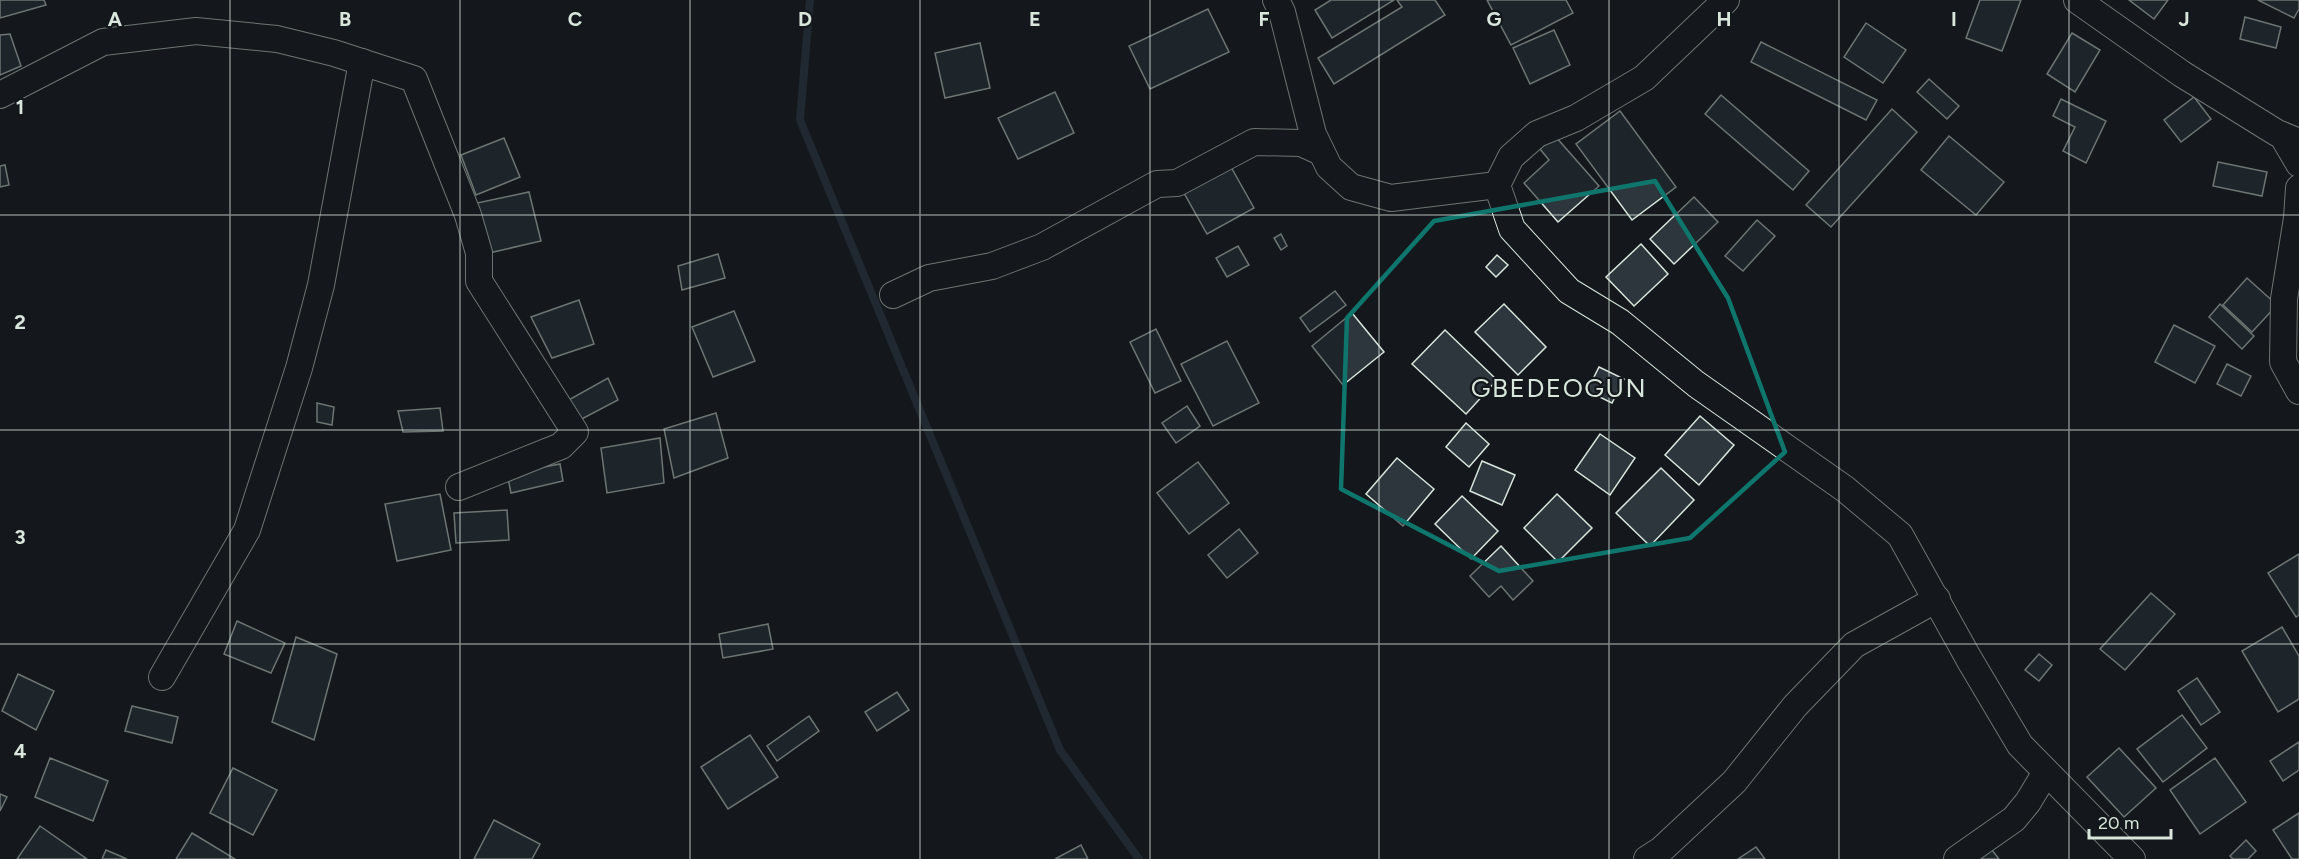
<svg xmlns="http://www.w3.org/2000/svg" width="2299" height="859" font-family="Figtree,sans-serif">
  <rect width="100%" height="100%" fill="#14181c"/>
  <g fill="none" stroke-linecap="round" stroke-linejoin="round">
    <!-- stream -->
    <path stroke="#2f3f4d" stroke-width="8" d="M810,0L800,120L1060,750L1139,859"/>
  </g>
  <!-- building -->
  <g fill="#2c363c" stroke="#d8e6dc" stroke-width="1.5">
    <path d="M0,0H44L46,5L0,18Z"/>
    <path d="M1331,0H1394L1332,38L1315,10Z"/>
    <path d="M1397,0H1435L1445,15L1334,84L1318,58L1402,7Z"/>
    <path d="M1487,0H1566L1573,13L1511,45Z"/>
    <path d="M1980,0H2021L2002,51L1966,38Z"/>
    <path d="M2129,0H2168L2154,19Z"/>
    <path d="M2258,0H2299V9L2294,18Z"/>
    <path d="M1208,9L1229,52L1150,89L1129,46Z"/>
    <path d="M2245,17L2281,27L2276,48L2240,39Z"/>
    <path d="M1866,23L1906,50L1883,83L1844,57Z"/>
    <path d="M1554,30L1570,65L1530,84L1513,48Z"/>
    <path d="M2072,33L2100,50L2075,92L2047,74Z"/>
    <path d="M10,34L21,66L0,75V35Z"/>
    <path d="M1761,42L1877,100L1866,120L1751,62Z"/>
    <path d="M980,43L990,88L945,98L935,53Z"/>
    <path d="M1929,79L1959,106L1947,119L1917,92Z"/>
    <path d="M1055,92L1074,133L1018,159L998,118Z"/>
    <path d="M1721,95L1809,171L1793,190L1705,114Z"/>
    <path d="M2194,97L2211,119L2181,142L2164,120Z"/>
    <path d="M2061,99L2106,121L2086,163L2063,151L2075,127L2053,116Z"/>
    <path d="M1892,109L1917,132L1831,227L1806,205Z"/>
    <path d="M1620,111L1676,187L1632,220L1576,144Z"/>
    <path d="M1555,136L1599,186L1558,222L1524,183L1549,160L1540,149Z"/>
    <path d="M1949,136L2004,182L1976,215L1921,170Z"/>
    <path d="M504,138L520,177L476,195L461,155Z"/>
    <path d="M2218,162L2267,172L2262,196L2213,186Z"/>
    <path d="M5,165L9,185L0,187V166Z"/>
    <path d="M1231,167L1254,208L1207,234L1184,193Z"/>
    <path d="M529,192L541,241L489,253L477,203Z"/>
    <path d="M1694,197L1718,222L1674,264L1650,239Z"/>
    <path d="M1757,220L1775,236L1743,271L1725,256Z"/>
    <path d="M1281,234L1287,246L1281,250L1274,238Z"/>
    <path d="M1641,244L1668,274L1634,306L1606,277Z"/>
    <path d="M1238,246L1249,265L1227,277L1216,258Z"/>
    <path d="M718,254L725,278L682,290L678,266Z"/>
    <path d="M1497,255L1508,265L1496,277L1486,267Z"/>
    <path d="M2247,278L2277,305L2252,332L2223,305Z"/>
    <path d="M1335,291L1346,305L1310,332L1300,318Z"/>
    <path d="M579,300L594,344L552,358L531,317Z"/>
    <path d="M1504,304L1546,347L1518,375L1475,332Z"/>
    <path d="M2220,304L2254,336L2242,349L2209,317Z"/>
    <path d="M734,311L755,361L713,377L692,327Z"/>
    <path d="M1352,313L1384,352L1343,385L1312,346Z"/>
    <path d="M2174,325L2215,346L2195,383L2155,362Z"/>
    <path d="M1156,329L1181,381L1155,393L1130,342Z"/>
    <path d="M1445,330L1497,380L1466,414L1412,364Z"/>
    <path d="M1227,341L1259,403L1213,426L1181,364Z"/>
    <path d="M2227,364L2251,376L2241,396L2217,384Z"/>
    <path d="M1599,367L1624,379L1612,403L1587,391Z"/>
    <path d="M608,378L618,400L576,422L565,402Z"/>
    <path d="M317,403L334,407L332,425L317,422Z"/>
    <path d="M1187,406L1200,426L1176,443L1162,423Z"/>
    <path d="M440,408L443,431L403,432L398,411Z"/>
    <path d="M716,413L728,458L674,478L664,429Z"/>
    <path d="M1700,416L1734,445L1699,485L1665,455Z"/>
    <path d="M1466,423L1489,444L1469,467L1446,447Z"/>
    <path d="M1600,434L1635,458L1610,495L1575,470Z"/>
    <path d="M660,438L664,483L607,493L601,448Z"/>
    <path d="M1397,458L1434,489L1403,526L1366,494Z"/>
    <path d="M1482,461L1515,475L1502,505L1470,491Z"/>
    <path d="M1198,462L1229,503L1189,534L1157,493Z"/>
    <path d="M560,464L563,481L511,493L507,474Z"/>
    <path d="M1661,468L1694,500L1650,546L1616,513Z"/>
    <path d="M440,494L451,550L397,561L385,504Z"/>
    <path d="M1557,494L1592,528L1558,562L1524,528Z"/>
    <path d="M1462,496L1498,531L1471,559L1435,524Z"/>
    <path d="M507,510L509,540L456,543L454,513Z"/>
    <path d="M1239,529L1258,553L1227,578L1208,555Z"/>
    <path d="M1501,546L1533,581L1513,600L1501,586L1489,597L1470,576Z"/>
    <path d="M2299,554V615L2296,617L2268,573Z"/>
    <path d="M2151,593L2175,614L2125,670L2100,649Z"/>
    <path d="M237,621L285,643L271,673L224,654Z"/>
    <path d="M768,624L773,649L723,658L719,634Z"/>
    <path d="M2282,627L2299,656V699L2278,712L2242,651Z"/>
    <path d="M296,637L337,654L314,740L272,722Z"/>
    <path d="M2039,654L2052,665L2039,681L2025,670Z"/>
    <path d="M18,674L54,691L36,730L2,711Z"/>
    <path d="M2197,678L2220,712L2201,725L2178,691Z"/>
    <path d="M897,692L909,710L877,731L865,712Z"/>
    <path d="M132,706L178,717L172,743L125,731Z"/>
    <path d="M2182,715L2207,748L2163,782L2137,749Z"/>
    <path d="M809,716L819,731L777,761L767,746Z"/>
    <path d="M750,735L778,777L728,809L701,767Z"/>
    <path d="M2299,742V770L2283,781L2270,761Z"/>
    <path d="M2119,748L2156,788L2124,817L2087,777Z"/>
    <path d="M50,758L108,781L93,821L35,797Z"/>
    <path d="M2215,758L2246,802L2200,834L2170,790Z"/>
    <path d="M233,768L277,790L253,835L210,813Z"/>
    <path d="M0,794L7,797L0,811Z"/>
    <path d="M2299,813V859H2292L2273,830Z"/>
    <path d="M494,820L540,844L532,859H474Z"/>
    <path d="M40,826L87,859H17Z"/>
    <path d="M192,833L235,859H176Z"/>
    <path d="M2246,840L2256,851L2248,859H2233L2230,856Z"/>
    <path d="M1081,845L1088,859H1055Z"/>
    <path d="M1756,847L1765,859H1738Z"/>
    <path d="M106,850L127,859H102Z"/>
    <path d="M1992,850L1999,859H1979Z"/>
  </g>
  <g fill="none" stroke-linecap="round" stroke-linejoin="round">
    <!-- street casing -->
    <g stroke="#d8e6dc" stroke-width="28">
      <g id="street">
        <path d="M1276,0L1282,12L1313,134L1329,167L1351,187L1391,198L1497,185"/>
        <path d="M1726,0L1644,78L1576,118L1537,134L1511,157L1497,185L1512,229L1569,291L1620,322L1696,384L1845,489L1900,535L1969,659L2020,745L2132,859"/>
        <path d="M2077,0L2182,74L2277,133L2299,142"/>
        <path d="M0,95L103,42L196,31L277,39L334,53L414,79L468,215L479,253V281L575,432L561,446L459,487"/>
        <path d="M2282,135L2299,164"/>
        <path d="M2299,188L2297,218L2284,299L2283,362L2299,391"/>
        <path d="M893,295L929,278L992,266L1042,247L1157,184L1177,183L1254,142L1301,143L1321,152"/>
        <path d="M162,677L247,530L299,368L321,285L362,62"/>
        <path d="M1647,859L1661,850L1734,782L1795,706L1854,645L1937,599"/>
        <path d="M1957,859L2014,819L2028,802L2046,772"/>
      </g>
    </g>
    <!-- street -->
    <use href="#street" stroke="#14181c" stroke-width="26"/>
  </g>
  <!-- marked area -->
  <path d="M0 0H2299V859H0ZM1655,181L1728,298L1785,452L1690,538L1499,571L1341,489L1347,318L1434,221Z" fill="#14181c" fill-opacity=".55" fill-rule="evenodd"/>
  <path fill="none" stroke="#0f766e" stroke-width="4.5" stroke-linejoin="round" d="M1655,181L1728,298L1785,452L1690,538L1499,571L1341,489L1347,318L1434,221Z"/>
  <!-- grid -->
  <path fill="none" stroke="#d8e6dc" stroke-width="1.5" stroke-opacity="0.55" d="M230,0V859M460,0V859M690,0V859M920,0V859M1150,0V859M1379,0V859M1609,0V859M1839,0V859M2069,0V859M0,215H2299M0,430H2299M0,644H2299"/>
  <g text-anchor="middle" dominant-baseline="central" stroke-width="4.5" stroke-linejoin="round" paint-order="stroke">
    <!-- quarter labels -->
    <g font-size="26" letter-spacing="1.5" fill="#d8e6dc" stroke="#14181c">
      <text x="1559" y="388">GBEDEOGUN</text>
    </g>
  </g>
  <g font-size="20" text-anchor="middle" font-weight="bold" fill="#d8e6dc" stroke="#14181c" stroke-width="4.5" stroke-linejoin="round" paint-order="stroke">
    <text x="115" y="26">A</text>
    <text x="345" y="26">B</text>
    <text x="575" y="26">C</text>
    <text x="805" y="26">D</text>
    <text x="1035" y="26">E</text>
    <text x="1264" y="26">F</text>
    <text x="1494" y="26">G</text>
    <text x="1724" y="26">H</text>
    <text x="1954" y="26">I</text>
    <text x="2184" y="26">J</text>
    <text x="20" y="114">1</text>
    <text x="20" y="329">2</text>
    <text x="20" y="544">3</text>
    <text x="20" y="758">4</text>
  </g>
  <!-- scale -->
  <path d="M2089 829v9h82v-9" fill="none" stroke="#d8e6dc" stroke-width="3"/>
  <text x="2098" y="829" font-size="18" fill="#d8e6dc" stroke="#14181c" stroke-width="4.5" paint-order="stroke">20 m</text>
</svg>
